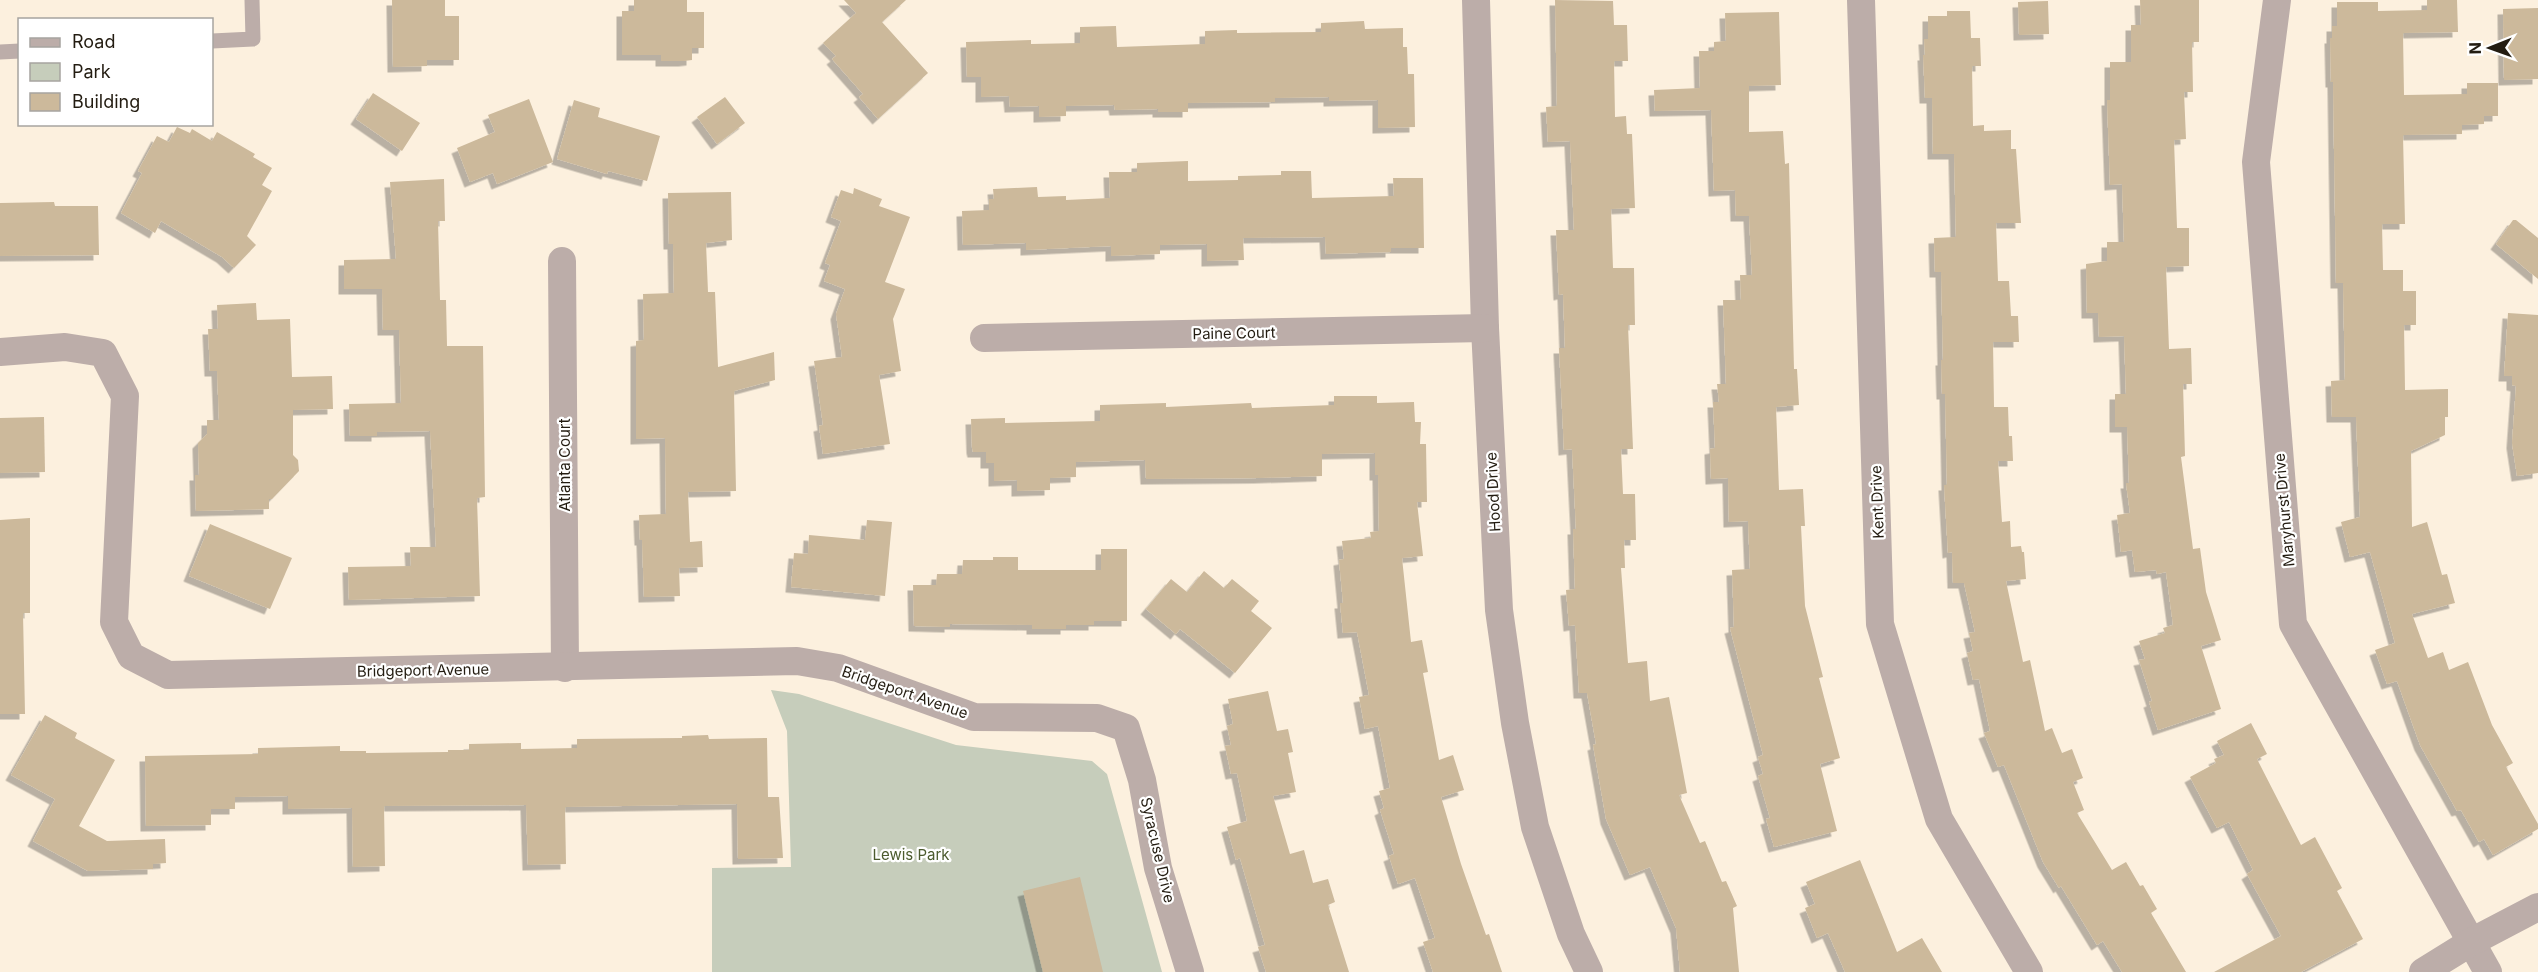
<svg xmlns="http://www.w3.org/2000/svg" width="2538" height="972" font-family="Inter,sans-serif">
  <defs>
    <filter id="shadow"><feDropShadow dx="-5.5" dy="5.5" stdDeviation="0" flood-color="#0004"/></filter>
  </defs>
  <rect width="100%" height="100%" fill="#fcf0de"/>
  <!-- green -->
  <path fill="#c6cdbb" d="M771,690L799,694L956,745L1092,761L1107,774L1162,972H712V868L791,867L787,731Z"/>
  <!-- building -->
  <g fill="#ccb99b" filter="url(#shadow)">
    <path d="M392,0H445V16H459V60H427V66L393,67Z"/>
    <path d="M634,0H687V12H704V48H692V60L684,61H661V55H622V11H634Z"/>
    <path d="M844,0H906L882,22L928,73L878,119L859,97L863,94L832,59L836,56L823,43L856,13Z"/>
    <path d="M1555,0L1613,1L1614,25H1627L1628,61H1614L1615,117L1626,116L1627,134H1632L1635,208L1611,209L1613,268H1634L1635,325H1628L1633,449H1621L1623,494H1635L1636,540H1624L1625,568H1621L1628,663L1647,661L1650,701L1669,697L1687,793L1679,795L1700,843L1705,841L1722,882L1726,881L1737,906L1733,908L1739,972H1680L1676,928L1650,867L1630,875L1606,819L1593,745L1596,744L1587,693H1579L1575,625L1569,626L1566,590L1575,589L1573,529H1576L1572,449L1564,450L1559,348H1565L1563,294L1559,295L1556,230H1574L1570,141L1548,142L1546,107L1557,106Z"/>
    <path d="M2140,0H2199V42H2192L2193,92H2184L2186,139L2174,140L2177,228H2189V266L2166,267L2169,349L2191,348L2192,384H2183L2185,456L2181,457L2193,549L2200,548L2206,592L2221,640L2201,646L2221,709L2158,730L2149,702L2152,701L2139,660L2145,659L2139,641L2165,633L2163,628L2173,625L2166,572L2157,574L2156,570L2135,572L2132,550L2121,552L2117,515L2130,513L2126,483H2129L2127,427H2115V394H2126L2124,336L2099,337L2098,313H2087L2086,264L2107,261V242H2124L2122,184L2110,185L2107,100H2110V62H2131V25H2141Z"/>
    <path d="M2427,0H2457L2458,32L2403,33L2404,95L2467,94V83H2498V116H2484V124L2462,125V134L2403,135L2405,224H2382L2383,270H2403V291H2416V325H2404L2405,390L2448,389V417H2445V435L2411,451L2412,527L2427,522L2442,575L2447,574L2455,603L2412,614L2428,658L2443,652L2449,670L2468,662L2492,725L2513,763L2506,767L2538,824V829L2493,855L2484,839L2479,842L2461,810L2457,811L2420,745L2397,681L2387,684L2375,650L2395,643L2370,552L2350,557L2341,522L2360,517L2356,417H2332L2331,381L2345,380L2343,283H2336L2333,82H2331L2330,38H2332V26H2337V2H2378V11L2427,10Z"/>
    <path d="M2048,1L2049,34L2019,35L2018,2Z"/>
    <path d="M2538,8V79L2504,80L2503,9Z"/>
    <path d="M1947,11H1970L1971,38H1980L1981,66H1972L1973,126L1984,125V131L2011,130V149H2016L2021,223H1996L1998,281H2009L2011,316H2018L2019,342H1993L1994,407H2008L2009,436H2012L2013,461H1998L2002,522L2010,521L2011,547L2021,546L2022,552H2024L2026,579L2006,581L2023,662L2030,660L2045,731L2052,728L2062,753L2072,749L2083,778L2073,782L2084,810L2077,813L2112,870L2126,862L2140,886L2143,885L2157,909L2151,913L2186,972H2122L2103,941L2097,945L2061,886L2059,888L2043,862L2004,765L1998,767L1984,733L1990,731L1979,679L1973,680L1967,653L1973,651L1969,633L1975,632L1964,583H1953L1952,552L1948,553L1944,485H1947L1945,394H1942L1941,360H1943L1941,272H1935L1934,238L1956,237L1954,154H1933L1932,98H1925L1923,55H1925L1924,39H1928V16H1947Z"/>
    <path d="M1779,12L1781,85L1749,86V132L1783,131L1785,164L1789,163L1794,369H1797L1799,405L1776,407L1779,490L1803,489L1805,526H1801L1805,606L1823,677L1819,678L1840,758L1820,764L1837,831L1774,847L1766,819L1770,818L1758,776L1763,774L1758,757L1763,755L1730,628L1734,627L1732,570L1750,569L1748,521L1729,522L1728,478L1711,479L1710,449L1715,448L1713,402H1719L1717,384H1726L1723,300H1741L1740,275H1752L1749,216H1736L1735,190L1714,191L1711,110L1655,111L1654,90L1700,88L1699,51H1714V42L1726,41L1725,13Z"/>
    <path d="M1364,21L1365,29L1403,28V47H1407L1408,74H1414L1415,127L1378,128V100L1329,101V97L1275,98V102L1188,103V112H1158V109L1115,110L1114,105L1066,106V116L1039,117V106L1010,107L1009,96L981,97V77H967L966,42L1031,40V44L1080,43V27L1116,26L1117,47L1205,44V31L1237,30V33L1321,32V23Z"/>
    <path d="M373,93L420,123L402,151L356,119Z"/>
    <path d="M725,97L745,123L717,144L697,117Z"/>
    <path d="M529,99L553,162L497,184L493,173L470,182L457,148L495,132L488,115Z"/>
    <path d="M574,100L600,108L598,117L660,136L647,181L608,171L607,174L557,159Z"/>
    <path d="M177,127L190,133L192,129L212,141L217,132L255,154L253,157L272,168L262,185L272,191L247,236L256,245L234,268L222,257L161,221L155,233L121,213L142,173L138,171L157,136L169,142Z"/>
    <path d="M1188,161V181L1238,180V176L1281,175V171H1311L1312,198L1394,196L1393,178H1423L1424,248H1391V252L1326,254L1325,237L1243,238L1244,260L1207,261V244L1160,245V254L1111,256V246L1026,250V243L963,245L962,211L989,210V199H994L993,189L1037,187L1038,197L1066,196V200L1110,198L1109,172H1137V163Z"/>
    <path d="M444,179L445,221H438L440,300H446L447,346H483L485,497L477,498L480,596L349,600L348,567L411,566L410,547H436L430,431L377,432V436H350L349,404L401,403L399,330H383L382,289H344V260L396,259L390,182Z"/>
    <path d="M854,188L882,199L879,206L910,217L885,282L905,289L893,319L901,371L879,375L890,444L823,454L819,426L823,425L814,361L842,357L836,314L845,289L824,281L830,265L825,263L841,221L831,217L841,190L853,194Z"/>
    <path d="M731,192L732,240L706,243L708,292H715L718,367L774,352L775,380L734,391L736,491L688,492L690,542L702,541L703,567L679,568L680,596L644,597L642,540H640L639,515L666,514L665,438L636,439V341L644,340L643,294L674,293L673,244H669L668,193Z"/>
    <path d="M54,202L55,206H98L99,255L0,256V203Z"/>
    <path d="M2513,220H2516L2538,238V279L2496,244Z"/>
    <path d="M256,303L257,320L290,319L292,377L332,376L333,409L293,410V455L298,460L299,471L272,499H269V509L196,511L195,475H199L198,443L207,434V420H219L217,371H210L208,329H218L217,305Z"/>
    <path d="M2508,313L2538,315V473L2517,476L2512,443L2516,386L2512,385V376H2504Z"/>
    <path d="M1334,396H1377V403L1414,402L1415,422H1421L1420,444H1426L1427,502H1417L1423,556L1402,558L1411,642L1422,640L1428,672L1423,673L1439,760L1453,755L1464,790L1441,797L1461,864L1486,935L1489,934L1502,972H1433L1423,942L1435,938L1415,878L1398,884L1389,856L1394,854L1380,810L1384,808L1379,791L1390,788L1378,726L1365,729L1359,697L1369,695L1357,632L1343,633L1340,603H1343L1339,560L1344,559L1342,541L1371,538L1370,532L1379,531L1378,475H1375V453L1322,454V476L1259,478L1146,479L1145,460L1076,462V477L1050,478V490L1017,491V480L994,481V463H986V452H973L972,448L971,419L1005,418V423L1100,421V405L1166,403V407L1251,403L1252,408L1334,405Z"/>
    <path d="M44,417L45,472L0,473V418Z"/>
    <path d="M30,518V613H23L25,714H0V520Z"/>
    <path d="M867,520L892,522L885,596L791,587L794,553L808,554L809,535L865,540Z"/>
    <path d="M210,524L292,558L270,609L189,576Z"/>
    <path d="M1101,549H1127V621H1094V625H1066V629H1032V625L950,624V627L914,626L913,585H936L937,574H962L963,560H993V557H1018V570H1101Z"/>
    <path d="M1204,571L1224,588L1232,579L1259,601L1251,611L1272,628L1235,673L1180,629L1176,634L1146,609L1171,579L1187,592Z"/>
    <path d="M1268,691L1277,731L1288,729L1293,752L1288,753L1296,792L1273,796L1290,854L1304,850L1313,883L1328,879L1335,902L1328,905L1349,972H1266L1258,947L1265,945L1240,858L1236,860L1227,827L1247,821L1237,773L1231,774L1225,746L1231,745L1227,726L1233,724L1228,699Z"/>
    <path d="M45,715L77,733L75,738L115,760L79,826L107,841L165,839L166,863L153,864V869L88,871L33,841L55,799L11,775Z"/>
    <path d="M2251,723L2267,754L2257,759L2301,845L2315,837L2342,888L2337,891L2363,939L2301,972H2214L2281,936L2247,874L2253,870L2229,822L2217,828L2190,777L2216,763L2214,759L2224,755L2217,741Z"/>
    <path d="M708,735L709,739L767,738L768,797H779L783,858L738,859L737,804L565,807L566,864L528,865L526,805L384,806L385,866L353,867L352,808L288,809V796L235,797V809H211V825L146,826L145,756L258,754V748L340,746V751H366V753L448,752V750H469V744L521,743V749L577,748V739L682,738V736Z"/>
    <path d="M1860,860L1897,952L1922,938L1942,972H1845L1828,933L1817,938L1805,908L1815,904L1806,882Z"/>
    <path d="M1080,877L1103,972H1043L1023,891Z"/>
  </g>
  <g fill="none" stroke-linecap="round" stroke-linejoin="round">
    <!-- lane -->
    <g stroke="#bcada9" stroke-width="15">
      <path d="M212,41L253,39L252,0"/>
      <path d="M0,52L20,51"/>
    </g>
    <!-- street -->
    <g stroke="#bcada9" stroke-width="28">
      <path d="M1476,0L1485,328L1499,610L1515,723L1535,827L1571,934L1589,972"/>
      <path d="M1861,0L1880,624L1939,819L2029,972"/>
      <path d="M2277,0L2256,162L2293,624L2488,972"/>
      <path d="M562,261L565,668"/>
      <path d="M984,338L1485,328"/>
      <path d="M0,352L65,347L103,353L125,396L114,622L131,656L168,675L797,661L838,668L974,717L1097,718L1126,728L1142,780L1158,868L1190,972"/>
      <path d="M2423,972L2473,941L2538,907"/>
    </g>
  </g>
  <g text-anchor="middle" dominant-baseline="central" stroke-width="4.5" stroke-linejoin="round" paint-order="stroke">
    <!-- street labels -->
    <g font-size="15" fill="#231c11" stroke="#fff">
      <text transform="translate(1234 333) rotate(-1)">Paine Court</text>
      <text transform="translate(564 465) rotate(-90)">Atlanta Court</text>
      <text transform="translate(1493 492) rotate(-93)">Hood Drive</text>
      <text transform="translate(1877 502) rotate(-92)">Kent Drive</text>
      <text transform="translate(2284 510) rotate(-95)">Maryhurst Drive</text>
      <text transform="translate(423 670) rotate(-1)">Bridgeport Avenue</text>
      <text transform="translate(905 692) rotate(19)">Bridgeport Avenue</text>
      <text transform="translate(1158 850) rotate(77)">Syracuse Drive</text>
    </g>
    <!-- park labels -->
    <g font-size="15" fill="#4c5b2e" stroke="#fff">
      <text x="911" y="854">Lewis Park</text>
    </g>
  </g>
  <!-- legend -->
  <rect x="18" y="18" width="195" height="108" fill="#ffffff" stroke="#a7a4a0" stroke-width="1.5"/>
  <rect x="30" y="38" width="30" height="9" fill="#bcada9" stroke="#a7a4a0" stroke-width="1.5"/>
  <text x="72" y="48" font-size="18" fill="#231c11">Road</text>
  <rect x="30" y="63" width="30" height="18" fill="#c6cdbb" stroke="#a7a4a0" stroke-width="1.5"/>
  <text x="72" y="78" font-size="18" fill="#231c11">Park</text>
  <rect x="30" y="93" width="30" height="18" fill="#ccb99b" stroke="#a7a4a0" stroke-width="1.5"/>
  <text x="72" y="108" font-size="18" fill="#231c11">Building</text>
  <!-- north arrow -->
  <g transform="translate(2490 48) rotate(269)" stroke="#ffffff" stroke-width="4.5" paint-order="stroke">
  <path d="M0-4.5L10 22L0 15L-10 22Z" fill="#231c11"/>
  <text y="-9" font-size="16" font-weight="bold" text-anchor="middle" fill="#231c11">N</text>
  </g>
</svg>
